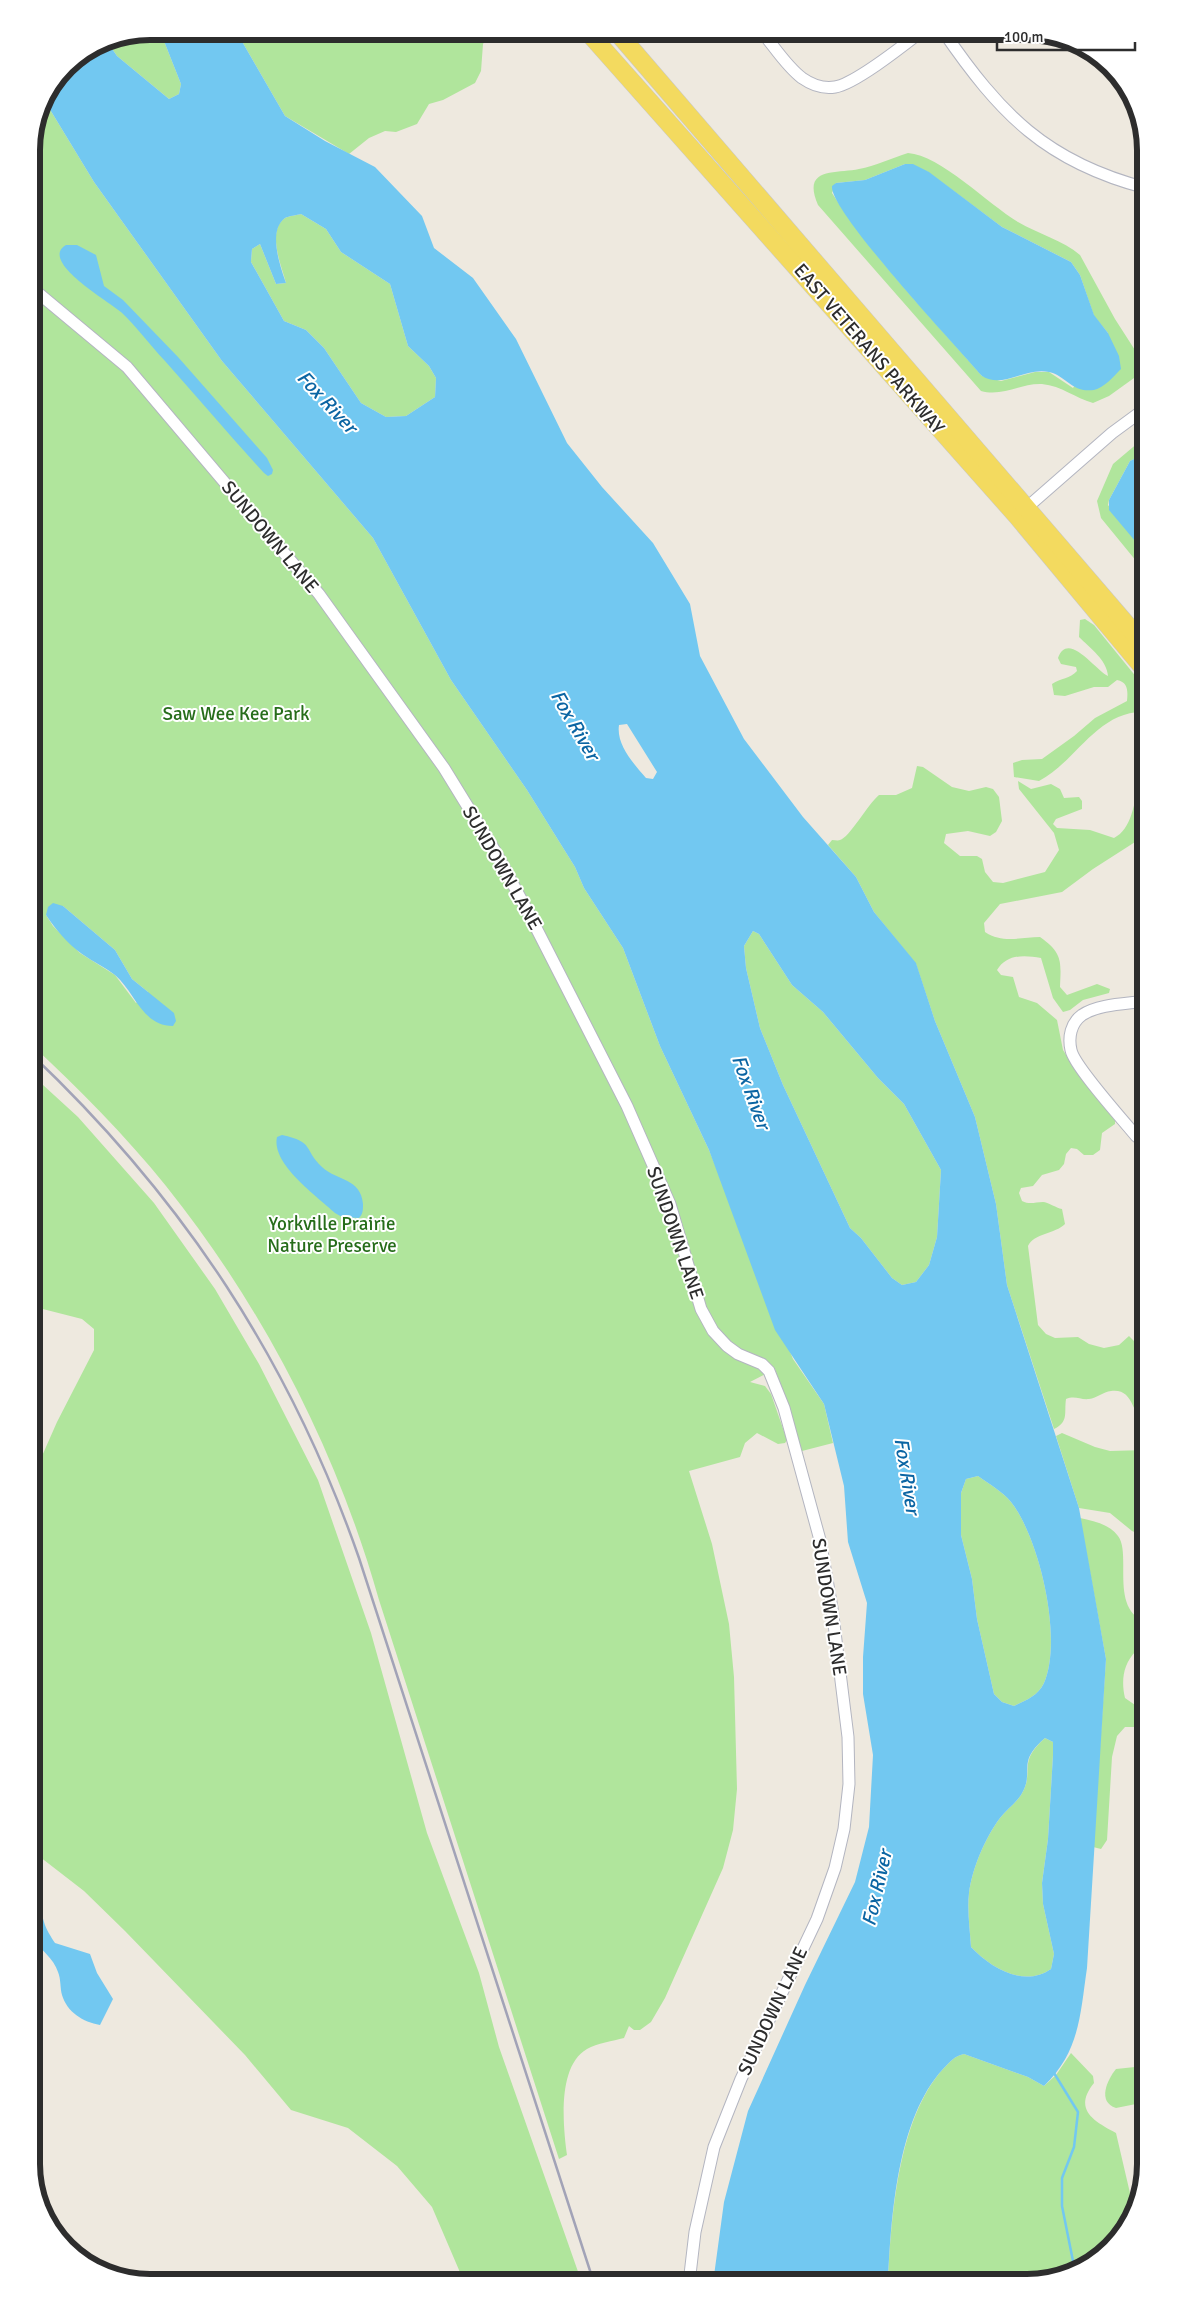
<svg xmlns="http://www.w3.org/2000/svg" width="1177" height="2314" font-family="Signika,sans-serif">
  <rect width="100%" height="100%" fill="#eee9df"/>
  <!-- green -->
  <g fill="#b0e59c" fill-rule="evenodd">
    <path d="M150,31H160L181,84L179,94L169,99L117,56L106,40Z"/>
    <path d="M236,31H500L486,39L483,44L481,71L475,83L443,100L429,104L417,124L396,132L385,131L369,138L349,154L285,116Z"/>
    <path d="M43,98L94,182L222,361L373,538L451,680L527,790L575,867L584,888L623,948L660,1046L709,1150L793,1359L824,1404L833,1443L802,1451L775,1369L750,1382L765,1386L771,1394L787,1440L785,1443L778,1444L757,1433L745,1443L740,1457L689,1471L712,1544L729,1624L734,1677L737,1789L733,1830L723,1868L665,1998L651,2022L640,2030H634L629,2026L624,2038C613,2041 597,2043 587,2049C557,2066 563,2126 567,2155L559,2159L379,1600C337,1451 263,1307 166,1186C125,1135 79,1089 31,1044V142ZM63,906L115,950L132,979L148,992L136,1003L115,975L80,953L53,926L46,915Z"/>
    <path d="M908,153C940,155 988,204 1018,222C1038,234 1063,240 1080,255L1115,319L1142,361L1144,368L1141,373L1109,396L1093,403C1075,398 1062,386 1042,384C1021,383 1003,397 981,391L818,205C801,166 837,174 859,169C875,166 892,158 908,153ZM905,164L928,172L1002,227L1071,262L1080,275L1094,316L1108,333L1073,388L1049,372H1035L1001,381L982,376C930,316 874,259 832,193L836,183L865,180Z"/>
    <path d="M301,214L326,229L341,252L390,284L408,346L429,366L436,378L435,397L406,416L386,417L361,403L324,348L306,330L284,321L251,262L252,249L260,244L276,284L286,283C282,267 266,231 285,218C289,216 297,215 301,214Z"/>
    <path d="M1146,440V453L1130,461L1109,500L1108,505L1145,553L1146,573L1101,518L1097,501L1113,464L1139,442Z"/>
    <path d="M1085,619L1094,625L1146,689V712C1098,709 1076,762 1039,781L1014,777L1013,763L1022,760L1042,759L1074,736L1095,718L1127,701C1128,691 1128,682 1117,680L1108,687H1094L1065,696L1054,695L1052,684C1061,678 1070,679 1077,671L1076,667L1061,664L1058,658C1068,630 1096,671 1108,676C1107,660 1090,648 1079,637L1080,620Z"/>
    <path d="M917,766L923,767L952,787L969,791L986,787L993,789L999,797L1002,821L996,832L990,836L968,831L946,834L944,843L960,856H977L982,859L985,872L993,882L1003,883L1045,872L1059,850L1054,833L1019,789L1018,781L1031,789L1051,784L1060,789L1064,798L1079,797L1082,801V809L1056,819L1053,824L1057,828L1090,830L1114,838C1132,829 1134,803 1139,784L1146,785V835L1093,869L1062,892L1000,904L984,923L985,932C1003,944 1021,937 1040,937C1063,953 1061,962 1060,987L1067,995L1097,984L1110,989L1109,993L1083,1000L1070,1010L1063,1012L1053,998L1041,958C1024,955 1007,954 997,970L1001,975L1013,977L1019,997L1037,1003L1057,1020L1063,1050L1075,1069L1115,1120V1124L1102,1133L1100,1150L1093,1155H1084L1077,1149L1071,1148L1066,1154L1064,1164L1059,1170L1042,1175L1033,1186L1021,1188L1019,1193L1022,1201C1030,1205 1035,1202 1043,1202C1048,1202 1056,1208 1062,1209L1065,1224C1055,1234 1034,1233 1028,1246L1038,1325L1046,1334L1055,1338L1078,1337L1089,1344L1104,1348L1119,1345L1129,1336L1138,1345H1146V1424C1131,1416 1135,1388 1111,1391C1103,1392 1097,1398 1089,1399C1080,1400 1075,1395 1066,1399C1064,1413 1069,1422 1054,1429L1007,1285L996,1204L975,1117L935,1021L916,964L874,912L856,877L828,845L832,840C835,840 838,841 840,840C849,838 868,804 879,795H896L912,788Z"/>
    <path d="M753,931L759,934L792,985L823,1012L878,1078L904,1104L941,1170L937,1237L929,1265L916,1282L902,1285L892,1278L861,1238L850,1228L783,1085L760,1028L746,968L744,946Z"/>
    <path d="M31,1074L78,1117L154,1203L215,1289L259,1364L318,1480L371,1633L427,1833L479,1973L499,2047L582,2283H461L459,2270L432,2207L397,2166L348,2128L291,2110L245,2055L125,1931L84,1891L31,1850V1481L57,1422L94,1350V1329L82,1319L31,1306Z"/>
    <path d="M1062,1433L1095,1447L1110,1451L1146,1450V1537L1132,1531L1110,1513L1079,1508L1056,1436Z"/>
    <path d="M978,1476C989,1484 1003,1492 1011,1502C1040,1539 1063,1640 1044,1683C1038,1696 1026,1700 1014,1706L1002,1702L994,1694L977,1619L972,1579L961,1535V1493L966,1479Z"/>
    <path d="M1080,1518C1094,1521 1109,1524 1118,1536C1132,1554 1109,1609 1146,1622V1651H1136C1123,1664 1121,1681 1125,1698L1135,1705L1146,1708V1731L1136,1727H1125L1117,1736L1112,1757L1107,1840L1101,1849L1093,1847L1106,1659Z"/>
    <path d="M1045,1738L1053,1742V1755L1048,1839L1042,1883L1043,1904L1054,1954L1051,1969C1024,1988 991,1968 971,1947C970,1930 967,1910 969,1893C972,1869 985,1838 1000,1818C1006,1810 1015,1804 1021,1795C1036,1770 1016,1764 1045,1738Z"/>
    <path d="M1071,2053L1093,2076L1094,2083C1073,2109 1093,2121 1116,2133L1133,2206L1126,2230L1072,2274L1027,2283H888C891,2217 898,2119 943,2069C950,2062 954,2056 964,2054L1028,2077L1044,2086L1056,2075Z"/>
    <path d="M1135,2067L1146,2068V2102L1116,2108C1097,2102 1107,2080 1116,2069Z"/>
  </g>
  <!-- water -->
  <g fill="#72c8f1" fill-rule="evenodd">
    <path d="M160,31H236L285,116L325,141L375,167L422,216L434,248L473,278L516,339L567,443L602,487L653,543L690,604L700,656L744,739L803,817L856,877L874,912L916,963L935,1021L975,1117L996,1204L1007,1285L1079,1508L1106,1659L1087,1968C1080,2015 1080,2051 1044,2086L1028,2077L964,2054C954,2056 950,2062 943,2069C897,2119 891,2217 888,2283H713L724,2202L748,2111L805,1985L855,1882L869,1827L873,1755L863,1694V1657L867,1603L848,1542L844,1486L824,1404L775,1330L709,1150L660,1046L623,948L584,888L575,867L527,790L451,680L373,538L222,361L94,182L43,98L66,66L106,40L117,56L169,99L179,94L181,84ZM301,214L326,229L341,252L390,284L408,346L429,366L436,378L435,397L406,416L386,417L361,403L324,348L306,330L284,321L251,262L252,249L260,244L276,284L286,283C281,268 267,231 285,218C289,216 297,215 301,214ZM627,724L657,772L653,779L646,778C634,764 616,745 619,725ZM753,931L759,934L792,985L823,1012L878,1078L904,1104L941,1170L937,1237L929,1265L916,1282L902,1285L892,1278L861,1238L850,1228L783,1085L760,1028L746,968L744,946ZM978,1476C989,1484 1003,1492 1011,1502C1040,1539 1063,1640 1044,1683C1038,1696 1026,1700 1014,1706L1002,1702L994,1694L977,1619L972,1579L961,1535V1493L966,1479ZM1045,1738L1053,1742V1755L1048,1839L1042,1883L1043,1904L1054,1954L1051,1969C1024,1988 991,1968 971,1947C970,1930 967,1910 969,1893C972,1869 985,1838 1000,1818C1006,1810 1015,1804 1021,1795C1036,1770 1015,1764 1045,1738Z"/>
    <path d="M905,164H913L929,172L1002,227L1071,262L1080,275L1094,315L1108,333L1119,356L1121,369C1114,376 1104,388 1094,390C1071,393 1067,376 1049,372C1025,367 1003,389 982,376C959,349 829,211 832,186L836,183L865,180Z"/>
    <path d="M66,245H77L96,255L104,286L123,300L178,357L267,458L273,470L272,474L268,476L264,473C230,436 198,398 165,361C150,345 137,327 121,312C110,302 38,261 66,245Z"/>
    <path d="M1146,453V554L1109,510V500L1130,461Z"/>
    <path d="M53,903L63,906L115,950L132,979L174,1013L176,1021L173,1026C142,1026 135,992 115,975C105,967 93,962 82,954C68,944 55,929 46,915L48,907Z"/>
    <path d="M282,1135C315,1142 303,1149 322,1167C337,1181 361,1178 363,1204C363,1210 363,1214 359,1218L342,1217L335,1213C317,1196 271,1164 277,1137Z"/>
    <path d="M31,1874C49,1880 39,1906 44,1922C46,1929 51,1937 55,1943L90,1954L97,1973L113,1999L100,2025C83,2022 67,2012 62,1995C60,1988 61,1979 58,1972C54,1959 40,1948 31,1938Z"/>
  </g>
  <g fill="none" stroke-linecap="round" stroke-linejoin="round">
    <!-- stream -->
    <path stroke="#72c8f1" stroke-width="2.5" d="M1054,2073L1078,2112L1074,2147L1062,2178V2206L1074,2266L1078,2269"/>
    <!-- street casing -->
    <g stroke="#b3b5c0" stroke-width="13">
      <g id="street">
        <path d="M761,31C774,46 786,66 802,78C812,85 823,89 835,87C855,84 904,45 922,31"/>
        <path d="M943,31C1000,114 1046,162 1146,188"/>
        <path d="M31,287L127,367L319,594L444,768L495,851L527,910L627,1106L670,1204L701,1309L713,1331L727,1346L738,1354L762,1364L769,1371L784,1408L820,1540L832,1608L848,1737L849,1784L844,1829L835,1868L817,1919L741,2079L714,2147L695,2232L689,2283"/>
        <path d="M1023,511L1112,433L1146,408"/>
        <path d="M1146,1144L1136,1136C1123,1120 1074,1066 1071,1050C1068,1037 1071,1023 1082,1015C1099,1004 1126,1004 1146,1001"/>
      </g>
    </g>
    <!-- primary casing -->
    <g stroke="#c8c8c8" stroke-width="19">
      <g id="primary">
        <path d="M587,31L1017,516L1146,671"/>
        <path d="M616,31L1146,647"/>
      </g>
    </g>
    <!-- street -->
    <use href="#street" stroke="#fff" stroke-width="11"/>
    <!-- primary -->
    <use href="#primary" stroke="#f3da5f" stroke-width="18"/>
    <!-- rail -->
    <path stroke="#a2a3b7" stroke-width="2.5" d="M31,1054C183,1198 290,1360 359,1558L594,2283"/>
  </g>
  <g text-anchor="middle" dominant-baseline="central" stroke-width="4" stroke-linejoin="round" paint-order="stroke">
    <!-- street labels -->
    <g font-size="19" fill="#2d2d2d" stroke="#fff">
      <text transform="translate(869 349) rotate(49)">EAST VETERANS PARKWAY</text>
      <text transform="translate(270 537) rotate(50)">SUNDOWN LANE</text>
      <text transform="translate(502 868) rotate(60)">SUNDOWN LANE</text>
      <text transform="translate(675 1233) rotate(71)">SUNDOWN LANE</text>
      <text transform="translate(829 1607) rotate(81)">SUNDOWN LANE</text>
      <text transform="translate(773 2011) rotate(-65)">SUNDOWN LANE</text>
    </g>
    <!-- park labels -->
    <g font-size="19" fill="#266d1a" stroke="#fff">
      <text x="236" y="714">Saw Wee Kee Park</text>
      <text x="332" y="1224">Yorkville Prairie<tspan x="332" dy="22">Nature Preserve</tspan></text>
    </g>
    <!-- water labels -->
    <g font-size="20" font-style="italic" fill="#0b65a3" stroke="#fff">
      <text transform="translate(327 402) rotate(47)">Fox River</text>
      <text transform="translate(575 725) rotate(60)">Fox River</text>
      <text transform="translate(751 1092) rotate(70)">Fox River</text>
      <text transform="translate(907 1476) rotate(81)">Fox River</text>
      <text transform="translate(877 1888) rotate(-77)">Fox River</text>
    </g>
  </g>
  <!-- crop -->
  <path d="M0 0H1177V2314H0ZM150 40H1027A110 110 0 0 1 1137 150V2164A110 110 0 0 1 1027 2274H150A110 110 0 0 1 40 2164V150A110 110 0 0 1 150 40Z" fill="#fff" fill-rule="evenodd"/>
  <path fill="none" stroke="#2d2d2d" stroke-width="6" d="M150 40H1027A110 110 0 0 1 1137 150V2164A110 110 0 0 1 1027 2274H150A110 110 0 0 1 40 2164V150A110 110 0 0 1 150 40Z"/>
  <!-- scale -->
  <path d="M997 42v8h138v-8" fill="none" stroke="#2d2d2d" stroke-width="2.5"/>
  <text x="1004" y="42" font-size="15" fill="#2d2d2d" stroke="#ffffff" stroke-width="4" paint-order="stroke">100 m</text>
</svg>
